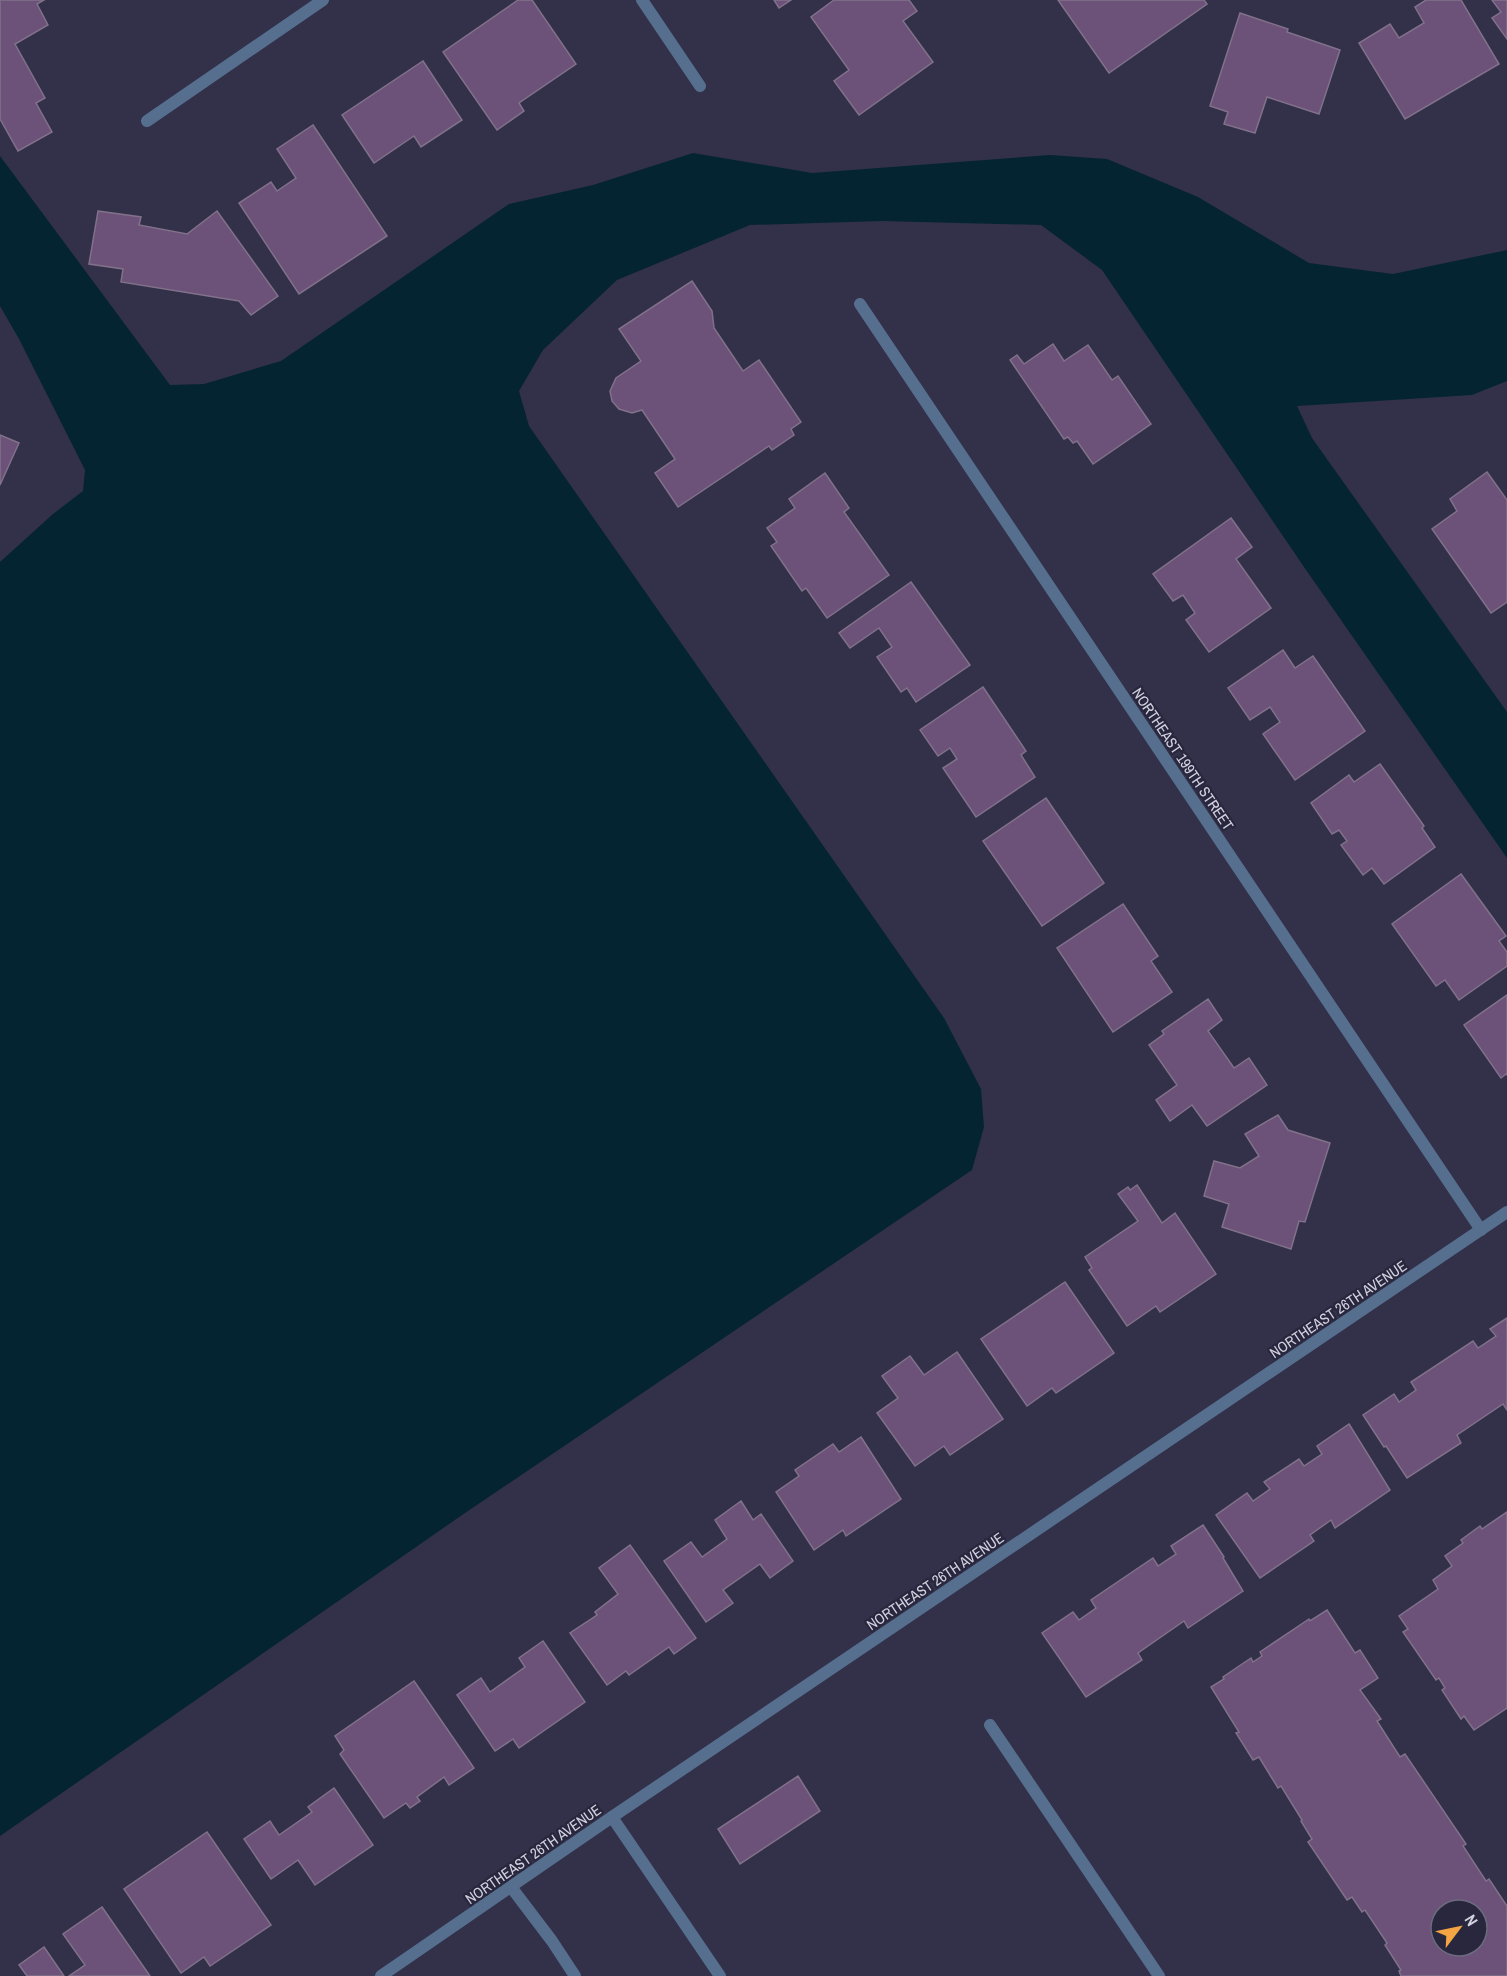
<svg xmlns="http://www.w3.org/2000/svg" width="1507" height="1976" font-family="'Archivo Narrow',sans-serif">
  <rect width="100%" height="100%" fill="#323149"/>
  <!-- water -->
  <path fill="#052431" d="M693,153L812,173L1050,155L1107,159L1198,197L1309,263L1393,274L1507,250V381L1472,395L1297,406L1312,438L1507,712V858L1304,567L1102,270L1041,225L882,221L750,225L617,280L543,350L519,391L529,426L944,1018L981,1089L984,1127L972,1170L465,1513L0,1836V562L53,514L83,491L85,470L19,339L0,306V156L170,385L204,384L281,361L509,204L593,185Z"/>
  <!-- building -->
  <g fill="#6c5179" stroke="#81718a" stroke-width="1.5" fill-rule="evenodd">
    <path d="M0,0H44L37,4L48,25L15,44L45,98L36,103L52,132L18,151L0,119Z"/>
    <path d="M518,0H532L576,64L519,103L524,111L497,130L443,52Z"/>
    <path d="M774,0H791L779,8Z"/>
    <path d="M834,0H909L917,11L903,21L933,62L859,115L834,81L849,70L811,17Z"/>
    <path d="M1058,0H1204L1207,4L1109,73Z"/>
    <path d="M1426,0H1461L1499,64L1405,119L1359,43L1390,24L1399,38L1424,23L1415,7Z"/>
    <path d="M1492,0H1507V39L1492,18L1501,12Z"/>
    <path d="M1240,13L1288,29L1287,32L1340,50L1319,114L1267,97L1255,133L1224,124L1228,112L1210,106Z"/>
    <path d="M423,61L462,120L421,147L414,136L374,163L342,115Z"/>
    <path d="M313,125L387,236L299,294L239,203L271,182L277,191L296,178L277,149Z"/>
    <path d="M98,211L141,217L139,225L187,234L217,211L278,296L251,315L239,301L121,282L123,269L89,264Z"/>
    <path d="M692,281L712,311L714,328L743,371L759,360L801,422L791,429L794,435L772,450L769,446L678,507L655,473L675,459L642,410L632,413L619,409L612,401L610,391L616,378L641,361L619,329Z"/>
    <path d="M1053,344L1064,361L1088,345L1112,380L1118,376L1151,424L1093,464L1077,441L1073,443L1068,437L1064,439L1010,360L1017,355L1024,364Z"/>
    <path d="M0,435L19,443L0,485Z"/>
    <path d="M1487,472L1507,500V602L1491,613L1432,529L1457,511L1450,499Z"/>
    <path d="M825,473L849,508L844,512L889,575L827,618L806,588L802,591L771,546L777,542L767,528L795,508L789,499Z"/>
    <path d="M1231,518L1252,547L1236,559L1271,608L1209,652L1186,620L1195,613L1183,595L1173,601L1153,574Z"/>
    <path d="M911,582L970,665L916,702L907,688L901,692L877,657L892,647L879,628L850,648L839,633Z"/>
    <path d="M1283,650L1295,668L1313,656L1365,731L1295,780L1263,734L1280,722L1270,707L1250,720L1228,688Z"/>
    <path d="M983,687L1026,751L1021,755L1035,777L976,817L943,768L957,759L950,748L938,756L920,730Z"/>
    <path d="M1380,764L1424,826L1422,828L1435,847L1384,884L1372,868L1363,875L1341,845L1347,841L1339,830L1332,834L1311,803L1349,775L1354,782Z"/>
    <path d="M1046,798L1104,883L1042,926L983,841Z"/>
    <path d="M1461,874L1506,936L1499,941L1507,952V966L1459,1000L1445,980L1436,986L1392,924Z"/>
    <path d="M1123,904L1158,956L1151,961L1172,992L1113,1032L1057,948Z"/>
    <path d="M1507,995V1075L1506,1074L1501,1078L1464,1025Z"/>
    <path d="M1208,999L1222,1020L1208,1031L1234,1068L1249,1058L1267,1085L1207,1126L1192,1105L1170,1121L1156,1100L1177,1085L1149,1045L1164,1034L1162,1031Z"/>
    <path d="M1278,1115L1288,1130L1330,1143L1305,1222L1299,1221L1291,1249L1222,1227L1229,1204L1204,1196L1214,1161L1240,1168L1259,1156L1245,1134Z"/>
    <path d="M1137,1185L1162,1223L1175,1213L1216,1274L1160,1312L1156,1306L1127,1326L1089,1270L1092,1268L1085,1257L1138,1221L1118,1194L1128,1187L1130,1190Z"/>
    <path d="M1065,1282L1114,1353L1056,1393L1052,1388L1027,1406L981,1339Z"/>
    <path d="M1507,1318V1410L1503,1404L1457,1435L1461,1443L1407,1478L1386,1446L1384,1447L1363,1415L1394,1394L1399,1402L1416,1390L1411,1382L1473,1341L1478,1348L1496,1336L1490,1329Z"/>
    <path d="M957,1352L1003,1419L950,1455L944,1446L915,1466L877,1413L898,1398L882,1376L910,1356L924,1375Z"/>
    <path d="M1349,1424L1390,1490L1335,1528L1331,1520L1310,1535L1314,1541L1260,1578L1216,1515L1247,1493L1253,1501L1270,1489L1264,1482L1299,1459L1304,1466L1322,1454L1317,1446Z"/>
    <path d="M861,1437L901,1499L846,1536L843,1530L814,1550L776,1492L799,1476L795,1470L833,1444L839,1452Z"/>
    <path d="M741,1501L753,1520L761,1514L793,1561L770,1578L760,1564L723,1590L733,1603L706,1622L664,1561L691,1542L702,1557L727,1539L715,1520Z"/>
    <path d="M1507,1512V1708L1474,1730L1464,1716L1461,1719L1442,1690L1445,1688L1439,1678L1436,1680L1403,1632L1408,1629L1399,1616L1438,1589L1433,1580L1452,1566L1445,1556L1463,1543L1461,1540L1480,1526L1482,1529Z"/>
    <path d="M1203,1525L1224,1557L1223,1558L1243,1591L1188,1628L1184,1621L1138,1653L1142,1660L1086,1697L1042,1633L1073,1612L1079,1620L1096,1608L1091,1600L1153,1558L1158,1566L1176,1554L1171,1546Z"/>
    <path d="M630,1545L696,1638L674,1654L669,1647L629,1675L626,1671L607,1685L570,1633L597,1615L595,1612L618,1594L599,1568Z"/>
    <path d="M1327,1610L1355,1653L1360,1650L1378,1678L1360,1690L1381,1719L1377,1721L1400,1757L1405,1754L1466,1844L1463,1846L1486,1881L1489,1879L1507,1906V1976H1401L1399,1971L1401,1970L1385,1945L1387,1943L1365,1910L1362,1912L1352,1897L1347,1900L1308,1842L1312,1839L1301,1821L1302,1820L1281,1786L1278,1788L1259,1757L1253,1760L1236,1733L1239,1732L1211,1687L1224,1679L1223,1677L1251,1658L1253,1662L1262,1656L1260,1652L1309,1619L1310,1621ZM1441,1910H1477V1946H1441Z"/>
    <path d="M543,1641L585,1702L519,1748L513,1739L495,1751L457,1695L481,1678L490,1692L525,1667L519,1658Z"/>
    <path d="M414,1681L474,1768L449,1785L444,1777L417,1797L420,1801L410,1808L406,1803L384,1818L340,1754L344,1750L335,1736Z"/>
    <path d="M798,1776L820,1811L740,1864L718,1829Z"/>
    <path d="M334,1788L373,1845L315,1885L298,1860L271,1879L244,1839L270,1821L279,1835L312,1812L308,1807Z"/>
    <path d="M207,1832L271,1925L210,1966L204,1957L181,1973L124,1889Z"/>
    <path d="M102,1907L150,1976H69L85,1965L63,1934Z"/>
    <path d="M44,1947L64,1976H27L19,1965Z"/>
  </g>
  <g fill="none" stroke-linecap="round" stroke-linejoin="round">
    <!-- service -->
    <g stroke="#576f8f" stroke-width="12">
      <path d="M990,1725L1159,1976"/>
      <path d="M612,1817L720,1976"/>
      <path d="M511,1887L552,1941L575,1976"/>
    </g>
    <!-- minor -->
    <g stroke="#576f8f" stroke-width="12">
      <path d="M642,0L700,86"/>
      <path d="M147,121L323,0"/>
      <path d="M860,304L1481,1230"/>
    </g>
    <!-- tertiary -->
    <path stroke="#576f8f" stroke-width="12" d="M381,1976L612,1817L1507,1212"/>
  </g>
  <g text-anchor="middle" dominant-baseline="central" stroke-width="4.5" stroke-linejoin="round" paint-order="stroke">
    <!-- street labels -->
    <g font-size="15" fill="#d1d1e0" stroke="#28273e">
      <text transform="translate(1183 759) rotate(56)">NORTHEAST 199TH STREET</text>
      <text transform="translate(1338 1309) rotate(-34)">NORTHEAST 26TH AVENUE</text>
      <text transform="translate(935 1581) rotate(-34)">NORTHEAST 26TH AVENUE</text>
      <text transform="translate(533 1854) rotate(-35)">NORTHEAST 26TH AVENUE</text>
    </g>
  </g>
  <!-- north arrow -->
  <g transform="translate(1459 1928) rotate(58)"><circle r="28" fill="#28273e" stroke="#6c6b7f" stroke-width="1.5"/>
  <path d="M0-4.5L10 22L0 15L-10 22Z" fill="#f3a443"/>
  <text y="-9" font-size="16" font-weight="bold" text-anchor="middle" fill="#d1d1e0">N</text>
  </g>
</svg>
